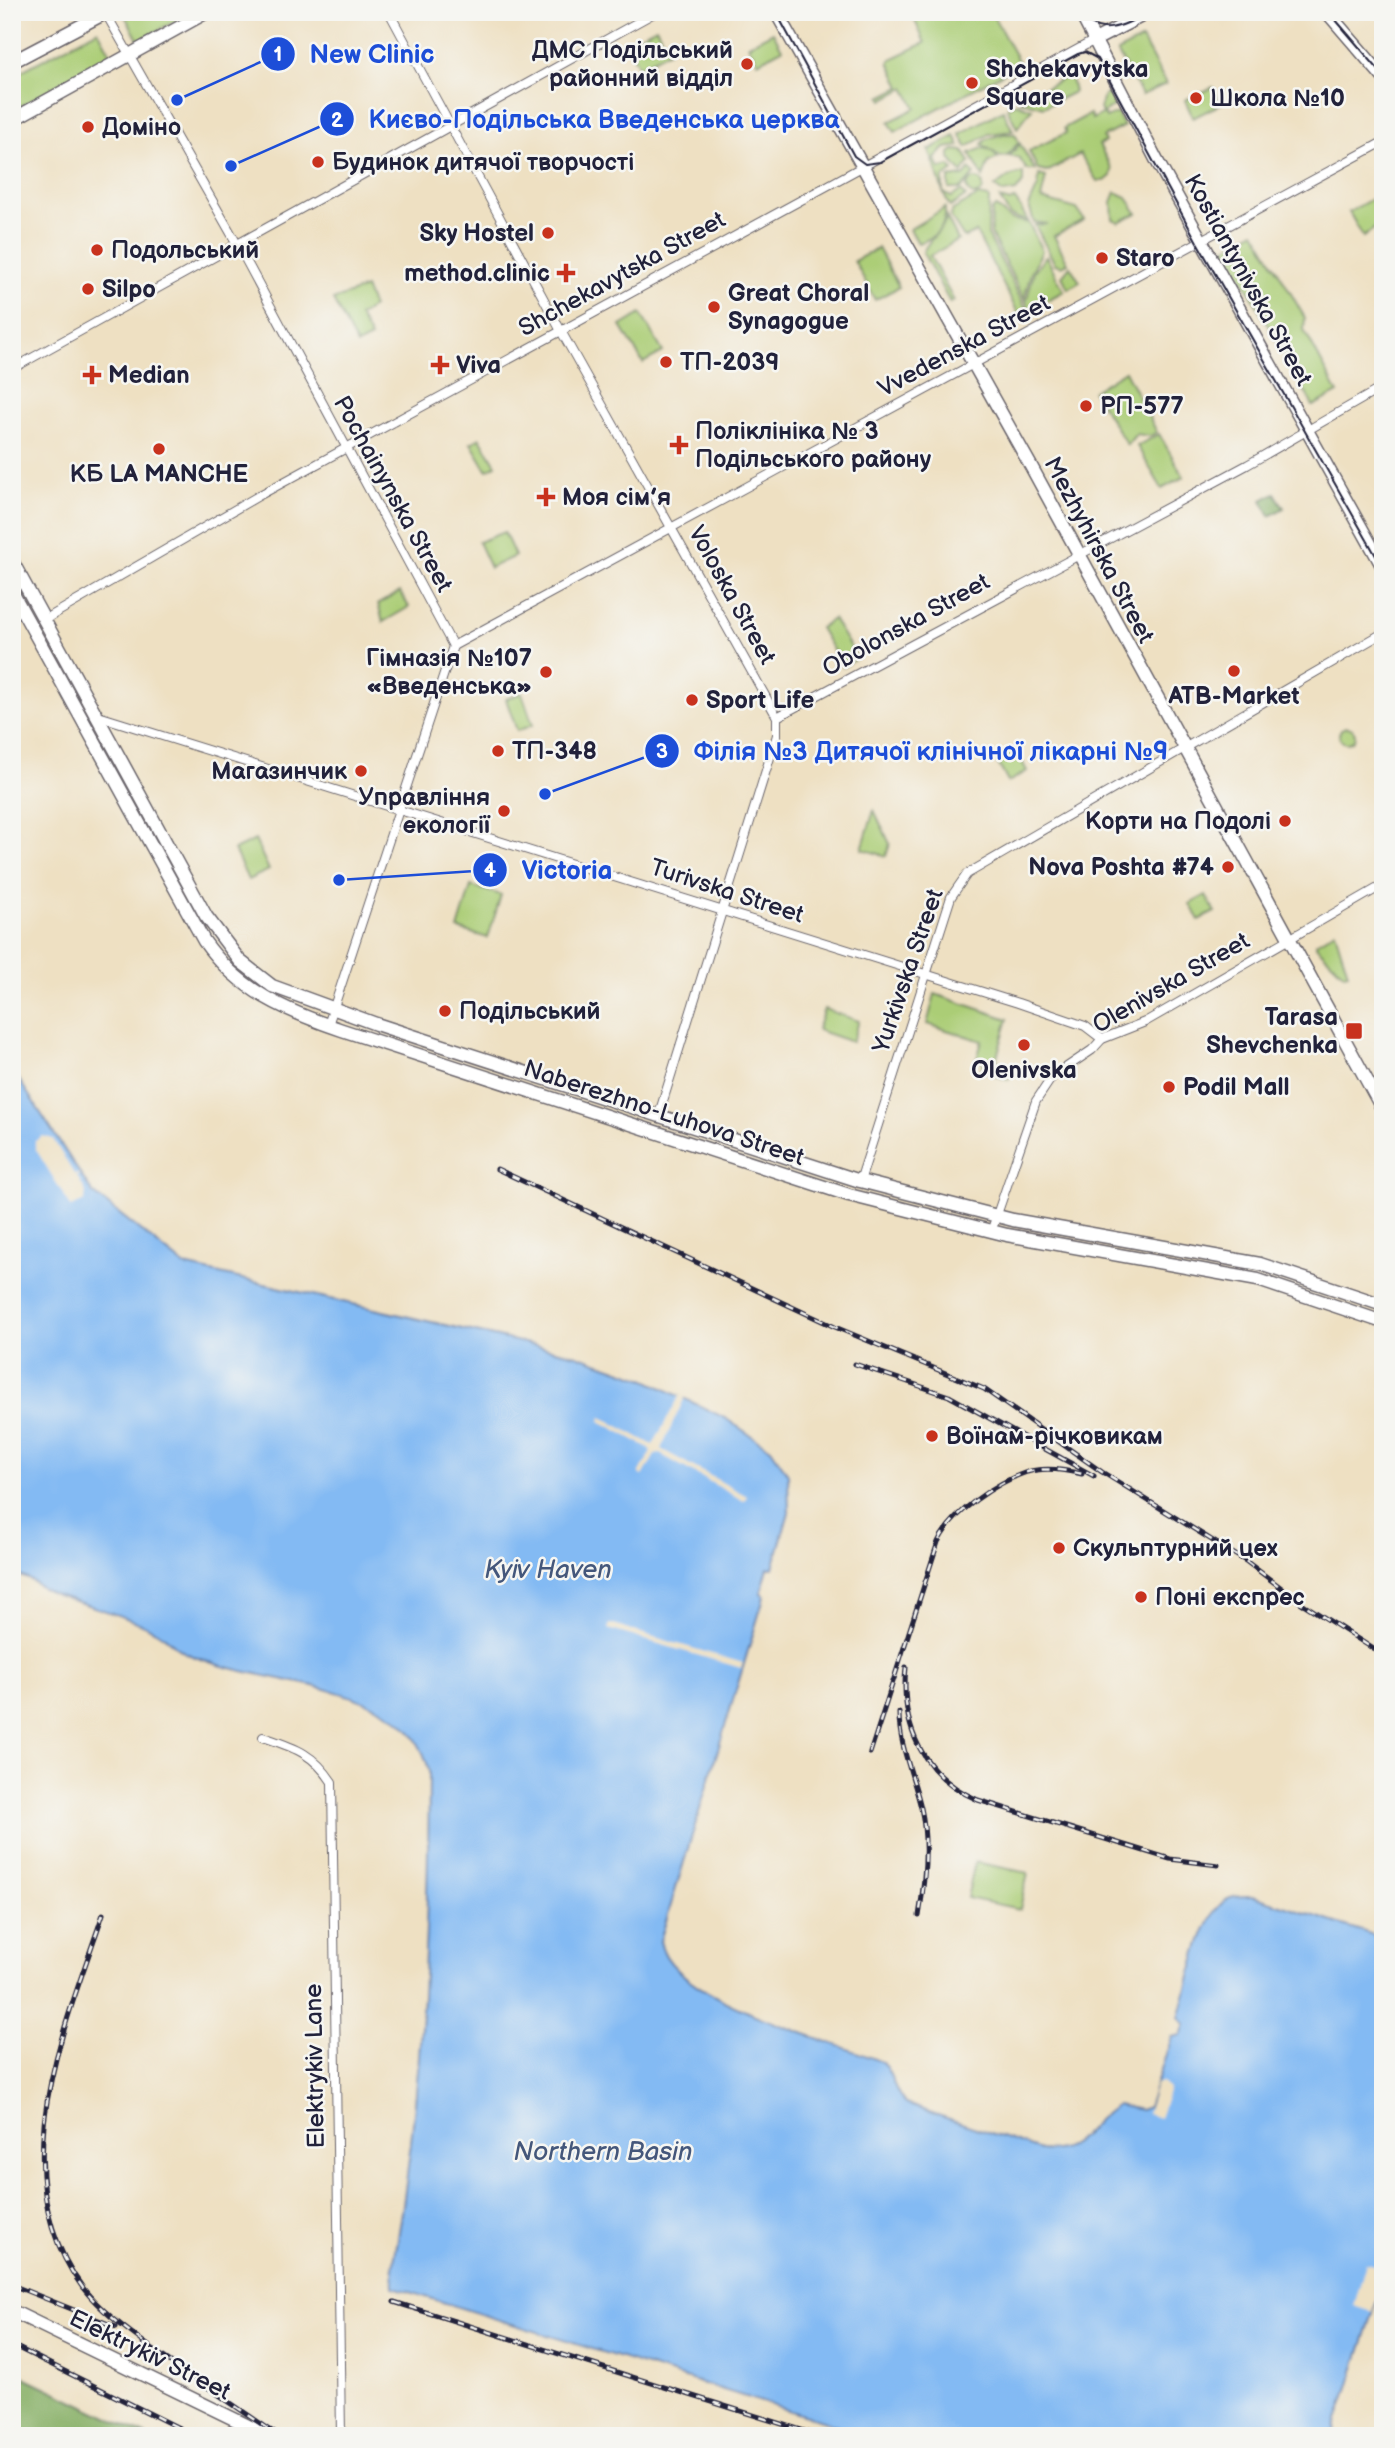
<svg xmlns="http://www.w3.org/2000/svg" width="1395" height="2448" font-family="'Balsamiq Sans',sans-serif">
  <rect width="100%" height="100%" fill="#f6f6f2"/>
  <filter id="ink" filterUnits="userSpaceOnUse"><feTurbulence type="fractalNoise" baseFrequency=".0143" numOctaves="2"/><feDisplacementMap in="SourceGraphic" scale="14" xChannelSelector="R" yChannelSelector="G"/><feConvolveMatrix kernelMatrix="1 2 1 2 8 2 1 2 1" color-interpolation-filters="sRGB"/></filter>
  <filter id="wash" filterUnits="userSpaceOnUse"><feTurbulence type="fractalNoise" baseFrequency=".00686" numOctaves="4" result="noise"/><feDisplacementMap in="SourceGraphic" scale="28" xChannelSelector="R" yChannelSelector="G"/><feGaussianBlur stdDeviation="1.57" result="paint"/><feColorMatrix in="noise" values="0 0 0 0 0 0 0 0 0 0 0 0 0 0 0 0 0 1.4 0 .05"/><feComposite in="paint" operator="in"/></filter>
  <g filter="url(#wash)">
    <rect width="100%" height="100%" fill="#eee0c2"/>
    <!-- green -->
    <g fill="#abcd76" stroke="#667858" stroke-width="2">
      <path d="M132,12H191L139,41L125,16Z"/>
      <path d="M911,12H991L1020,64L895,132L889,122L916,108L905,88L883,100L881,97L901,87L889,62L891,59L925,43Z"/>
      <path d="M656,27L669,51L639,67L626,43Z"/>
      <path d="M98,30L112,56L12,111V76Z"/>
      <path d="M773,32L782,49L758,62L748,45Z"/>
      <path d="M1142,39L1166,84L1142,95L1117,52Z"/>
      <path d="M1070,75L1074,92L1044,107L1020,101Z"/>
      <path d="M1213,87L1221,104L1193,118L1185,100Z"/>
      <path d="M1109,93L1115,105L1103,113L1106,118L1117,113L1124,126L1103,137L1105,142L1099,145L1112,169L1111,176L1105,181H1097L1080,154L1047,172L1038,170L1029,151L1066,133L1064,128L1090,114L1092,119L1102,114L1100,108L1104,96Z"/>
      <path d="M1016,103L1032,109L1017,128L1007,108Z"/>
      <path d="M1003,110L1013,131L989,134L967,147L960,134Z"/>
      <path d="M1003,134H1015L1019,142L1007,156L1001,157L982,144L987,139Z"/>
      <path d="M955,136L960,146L945,148L935,159L940,169L950,166L953,170L943,178V192L951,197L961,191L966,196L950,207C939,188 938,170 929,150Z"/>
      <path d="M1020,144L1035,170H1027L1019,158L1009,156Z"/>
      <path d="M983,148L991,150L998,158L989,162L983,177L970,153Z"/>
      <path d="M954,150L963,151L970,162L962,173L950,159V153Z"/>
      <path d="M970,169L974,174L961,189H949V178L964,176Z"/>
      <path d="M1023,173V183L1016,191L1003,193L995,187L1008,177Z"/>
      <path d="M1039,175L1046,177L1041,199L1077,209L1084,220L1054,236L1068,263L1062,266L1055,264L1035,225L1048,224L1034,222L1029,206L1038,186Z"/>
      <circle cx="975" cy="187" r="8"/>
      <path d="M1116,192L1127,197L1137,213L1119,222L1113,219L1112,202Z"/>
      <path d="M1382,193L1383,222L1363,237L1349,212Z"/>
      <path d="M978,196L989,198L988,235L1027,311L1019,315L976,232L964,238L950,216L953,210Z"/>
      <path d="M1000,199L1010,202L1015,199L1028,221L1010,216Z"/>
      <path d="M996,207L1010,219L1029,223L1042,251L1031,273L1024,299L991,234L992,210Z"/>
      <path d="M945,208C947,226 935,239 918,243L910,229Z"/>
      <path d="M947,218L958,240L930,256L954,301L950,303L923,253C927,239 942,233 947,218Z"/>
      <path d="M1255,231L1305,318L1304,330L1338,393L1313,406L1225,248Z"/>
      <path d="M878,248L899,287L875,300L854,261Z"/>
      <path d="M1046,256L1064,291L1029,310L1026,302L1034,271Z"/>
      <path d="M1070,266L1080,282L1068,289L1062,276Z"/>
      <path d="M365,288L373,307L359,316L371,338L357,345L333,300Z"/>
      <path d="M641,314L663,352L643,363L621,326Z"/>
      <path d="M1125,371L1157,432L1150,436L1136,434L1127,445L1093,391Z"/>
      <path d="M1159,434L1184,477L1162,489L1137,446Z"/>
      <path d="M480,438L496,465L487,470L471,443Z"/>
      <path d="M504,532L515,556L490,568L478,542Z"/>
      <path d="M400,592L409,607L383,622L378,604Z"/>
      <path d="M833,619L857,658L843,667L820,628Z"/>
      <path d="M522,693L533,725L517,731L506,699Z"/>
      <circle cx="1347" cy="735" r="8"/>
      <path d="M1015,748L1027,771L1008,782L995,758Z"/>
      <path d="M874,810L890,844L886,856L862,849Z"/>
      <path d="M255,840L269,870L248,880L234,850Z"/>
      <path d="M471,886L501,895L488,938L458,929Z"/>
      <path d="M1206,895L1215,912L1199,920L1190,904Z"/>
      <path d="M1335,931L1348,973L1344,974L1316,946V943Z"/>
      <path d="M935,994L1008,1019L996,1060L1012,1067L1008,1080L981,1070L984,1061L977,1059L982,1041L927,1024Z"/>
      <path d="M824,1009L859,1021L852,1042L817,1030Z"/>
      <path d="M975,1862L1028,1873L1020,1909L967,1898Z"/>
    </g>
    <!-- forest -->
    <g fill="#88b067" stroke="#556951" stroke-width="2">
      <path d="M1275,493L1284,508L1270,516L1262,500Z"/>
      <path d="M12,2371L147,2436H12V2400L20,2387L12,2384Z"/>
    </g>
    <!-- water -->
    <path fill="#83baf3" stroke="#526e97" stroke-width="2" d="M12,1069L92,1192L185,1266L577,1355L642,1378L725,1418L771,1449L788,1474L789,1512L773,1568H768L761,1593L764,1595L763,1601L660,1941C671,2001 831,2039 882,2062C894,2075 893,2092 906,2104L1040,2150C1081,2155 1086,2123 1117,2105L1141,2110L1148,2107L1172,2037L1181,2035L1185,2024L1179,2017C1189,1986 1199,1925 1222,1903C1231,1895 1242,1896 1253,1896L1383,1938V2282L1333,2436H870L394,2287L393,2268C422,2104 428,1938 429,1771C424,1749 411,1727 391,1715C330,1678 253,1682 188,1654C175,1649 167,1636 154,1630C123,1614 87,1606 54,1594C34,1587 37,1579 12,1574Z"/>
    <!-- pier -->
    <g fill="#eee0c2">
      <path d="M43,1136L53,1139L74,1174H80L77,1176L86,1192L85,1201L71,1207L35,1148V1141Z"/>
      <path d="M680,1395L685,1397L661,1449L747,1496L744,1501L660,1454L655,1455L643,1476L639,1474L651,1452L649,1448L600,1421L602,1417L653,1445Z"/>
      <path d="M610,1624L743,1663L741,1668L608,1629Z"/>
      <path d="M1161,2082L1169,2089L1159,2118L1147,2114L1156,2084Z"/>
      <path d="M1366,2263L1383,2268L1373,2312L1354,2306Z"/>
    </g>
  </g>
  <g filter="url(#ink)">
    <g fill="none" stroke-linecap="round" stroke-linejoin="round">
      <!-- street casing -->
      <g stroke="#69646a" stroke-width="10">
        <g id="street">
          <path d="M105,12L241,251L453,646L328,1025"/>
          <path d="M389,12L561,331L777,717"/>
          <path d="M12,369L656,12"/>
          <path d="M44,620L260,495L1093,41"/>
          <path d="M453,646L1383,142"/>
          <path d="M95,715L1018,1003L1085,1026L1102,1039"/>
          <path d="M658,1117L777,735V717L1247,465L1383,387"/>
          <path d="M860,1181L951,897L967,874L1383,633"/>
          <path d="M991,1232L1036,1101L1052,1077L1092,1050L1102,1039L1145,1022L1383,885"/>
          <path d="M263,1737C295,1748 313,1753 332,1782L341,2436"/>
        </g>
      </g>
      <!-- secondary casing -->
      <g stroke="#69646a" stroke-width="15">
        <g id="secondary">
          <path d="M776,12L1032,468L1383,1110"/>
          <path d="M1080,12L1157,161L1383,567"/>
          <path d="M1327,12L1383,77"/>
          <path d="M1093,41L1149,12"/>
          <path d="M12,62L107,12"/>
          <path d="M12,120L207,12"/>
          <path d="M12,2311L269,2436"/>
        </g>
      </g>
      <!-- primary casing -->
      <g stroke="#69646a" stroke-width="15">
        <g id="primary">
          <path d="M12,561L206,916L240,961L272,986L376,1024L860,1181L1013,1220L1260,1264L1383,1305"/>
          <path d="M12,592L204,941C239,991 286,1011 342,1030L849,1195L1007,1235L1258,1280L1383,1322"/>
        </g>
      </g>
      <!-- street -->
      <use href="#street" stroke="#fff" stroke-width="8"/>
      <!-- secondary -->
      <use href="#secondary" stroke="#fff" stroke-width="12"/>
      <!-- primary -->
      <use href="#primary" stroke="#fff" stroke-width="12"/>
      <!-- tram -->
      <g stroke="#22223b" stroke-width="2">
        <path d="M776,12L854,156L865,164L880,162L1078,54L1085,52L1098,59L1197,242L1383,568"/>
        <path d="M1077,12C1099,40 1123,26 1149,12"/>
        <path d="M1329,12L1383,75"/>
      </g>
      <!-- rail casing -->
      <g stroke="#22223b" stroke-width="5">
        <g id="rail">
          <path d="M497,1169L835,1327L984,1389L1102,1472L1247,1562L1303,1604"/>
          <path d="M855,1364L949,1396L1094,1476"/>
          <path d="M1294,1598L1383,1655"/>
          <path d="M906,1667C900,1725 922,1776 978,1800L1170,1859L1218,1865"/>
          <path d="M899,1713C899,1746 914,1777 921,1808C929,1843 925,1881 919,1916"/>
          <path d="M870,1753L938,1542C953,1512 995,1483 1027,1472C1044,1467 1066,1470 1082,1474"/>
          <path d="M103,1914C63,2032 0,2175 83,2288C101,2311 126,2329 150,2347"/>
          <path d="M12,2285L116,2327"/>
          <path d="M394,2302L820,2436"/>
          <path d="M143,2343L279,2436"/>
          <path d="M12,2345L195,2436"/>
        </g>
      </g>
      <!-- rail -->
      <use href="#rail" stroke="#f6f6f2" stroke-width="2.5" stroke-dasharray="8" stroke-linecap="butt"/>
    </g>
  </g>
  <!-- markers -->
  <g fill="#c8321e" stroke="#f6f6f2" stroke-width="2.5">
    <circle cx="747" cy="64" r="7"/>
    <circle cx="972" cy="83" r="7"/>
    <circle cx="1196" cy="98" r="7"/>
    <circle cx="88" cy="127" r="7"/>
    <circle cx="318" cy="162" r="7"/>
    <circle cx="548" cy="233" r="7"/>
    <circle cx="97" cy="250" r="7"/>
    <circle cx="1102" cy="258" r="7"/>
    <path d="M562.5 262.5h7v7h7v7h-7v7h-7v-7h-7v-7h7z"/>
    <circle cx="88" cy="289" r="7"/>
    <circle cx="714" cy="307" r="7"/>
    <circle cx="666" cy="362" r="7"/>
    <path d="M436.5 354.5h7v7h7v7h-7v7h-7v-7h-7v-7h7z"/>
    <path d="M88.5 364.5h7v7h7v7h-7v7h-7v-7h-7v-7h7z"/>
    <circle cx="1086" cy="406" r="7"/>
    <path d="M675.5 434.5h7v7h7v7h-7v7h-7v-7h-7v-7h7z"/>
    <circle cx="159" cy="449" r="7"/>
    <path d="M542.5 486.5h7v7h7v7h-7v7h-7v-7h-7v-7h7z"/>
    <circle cx="1234" cy="671" r="7"/>
    <circle cx="546" cy="672" r="7"/>
    <circle cx="692" cy="700" r="7"/>
    <circle cx="498" cy="751" r="7"/>
    <circle cx="361" cy="771" r="7"/>
    <circle cx="504" cy="811" r="7"/>
    <circle cx="1285" cy="821" r="7"/>
    <circle cx="1228" cy="867" r="7"/>
    <circle cx="445" cy="1011" r="7"/>
    <rect x="1345" y="1022" width="18" height="18" rx="3.5"/>
    <circle cx="1024" cy="1045" r="7"/>
    <circle cx="1169" cy="1087" r="7"/>
    <circle cx="932" cy="1436" r="7"/>
    <circle cx="1059" cy="1548" r="7"/>
    <circle cx="1141" cy="1597" r="7"/>
  </g>
  <g text-anchor="middle" dominant-baseline="central" stroke-width="5" stroke-linejoin="round" paint-order="stroke">
    <!-- poi labels -->
    <g font-size="24" font-weight="bold" fill="#22223b" stroke="#f6f6f2" text-anchor="start">
      <text x="733" y="50" text-anchor="end">ДМС Подільський<tspan x="733" dy="28">районний відділ</tspan></text>
      <text x="986" y="69">Shchekavytska<tspan x="986" dy="28">Square</tspan></text>
      <text x="1210" y="98">Школа №10</text>
      <text x="102" y="127">Доміно</text>
      <text x="332" y="162">Будинок дитячої творчості</text>
      <text x="534" y="233" text-anchor="end">Sky Hostel</text>
      <text x="111" y="250">Подольський</text>
      <text x="1116" y="258">Staro</text>
      <text x="550" y="273" text-anchor="end">method.clinic</text>
      <text x="102" y="289">Silpo</text>
      <text x="728" y="293">Great Choral<tspan x="728" dy="28">Synagogue</tspan></text>
      <text x="680" y="362">ТП-2039</text>
      <text x="456" y="365">Viva</text>
      <text x="108" y="375">Median</text>
      <text x="1100" y="406">РП-577</text>
      <text x="695" y="431">Поліклініка № 3<tspan x="695" dy="28">Подільського району</tspan></text>
      <text x="159" y="474" text-anchor="middle">КБ LA MANCHE</text>
      <text x="562" y="497">Моя сім’я</text>
      <text x="532" y="658" text-anchor="end">Гімназія №107<tspan x="532" dy="28">«Введенська»</tspan></text>
      <text x="1234" y="696" text-anchor="middle">ATB-Market</text>
      <text x="706" y="700">Sport Life</text>
      <text x="512" y="751">ТП-348</text>
      <text x="347" y="771" text-anchor="end">Магазинчик</text>
      <text x="490" y="797" text-anchor="end">Управління<tspan x="490" dy="28">екології</tspan></text>
      <text x="1271" y="821" text-anchor="end">Корти на Подолі</text>
      <text x="1214" y="867" text-anchor="end">Nova Poshta #74</text>
      <text x="459" y="1011">Подільський</text>
      <text x="1338" y="1017" text-anchor="end">Tarasa<tspan x="1338" dy="28">Shevchenka</tspan></text>
      <text x="1024" y="1070" text-anchor="middle">Olenivska</text>
      <text x="1183" y="1087">Podil Mall</text>
      <text x="946" y="1436">Воїнам-річковикам</text>
      <text x="1073" y="1548">Скульптурний цех</text>
      <text x="1155" y="1597">Поні експрес</text>
    </g>
    <!-- street labels -->
    <g font-size="24" fill="#22223b" stroke="#f6f6f2">
      <text transform="translate(622 274) rotate(-29)">Shchekavytska Street</text>
      <text transform="translate(1248 280) rotate(61)">Kostiantynivska Street</text>
      <text transform="translate(964 346) rotate(-28)">Vvedenska Street</text>
      <text transform="translate(393 494) rotate(61)">Pochainynska Street</text>
      <text transform="translate(1099 550) rotate(62)">Mezhyhirska Street</text>
      <text transform="translate(732 595) rotate(61)">Voloska Street</text>
      <text transform="translate(906 625) rotate(-29)">Obolonska Street</text>
      <text transform="translate(727 891) rotate(18)">Turivska Street</text>
      <text transform="translate(908 971) rotate(-71)">Yurkivska Street</text>
      <text transform="translate(1171 983) rotate(-30)">Olenivska Street</text>
      <text transform="translate(664 1113) rotate(18)">Naberezhno-Luhova Street</text>
      <text transform="translate(315 2066) rotate(-91)">Elektrykiv Lane</text>
      <text transform="translate(150 2355) rotate(26)">Elektrykiv Street</text>
    </g>
    <!-- water labels -->
    <g font-size="26" font-style="italic" fill="#44577b" stroke="#f6f6f2">
      <text x="548" y="1570">Kyiv Haven</text>
      <text x="603" y="2152">Northern Basin</text>
    </g>
  </g>
  <!-- callouts -->
  <path fill="none" stroke="#1d4ed8" stroke-width="2.5" d="M177 100L278 54M231 166L337 119M545 794L662 751M339 880L490 870"/>
  <g fill="#1d4ed8" stroke="#f6f6f2" stroke-width="2.5">
    <circle cx="177" cy="100" r="7"/>
    <circle cx="231" cy="166" r="7"/>
    <circle cx="545" cy="794" r="7"/>
    <circle cx="339" cy="880" r="7"/>
    <circle cx="278" cy="54" r="18"/>
    <circle cx="337" cy="119" r="18"/>
    <circle cx="662" cy="751" r="18"/>
    <circle cx="490" cy="870" r="18"/>
  </g>
  <g font-size="21" text-anchor="middle" font-weight="bold" fill="#fff">
    <text x="278" y="61">1</text>
    <text x="337" y="127">2</text>
    <text x="662" y="758">3</text>
    <text x="490" y="877">4</text>
  </g>
  <g font-size="26" text-anchor="middle" font-weight="bold" fill="#1d4ed8" stroke="#f6f6f2" stroke-width="5" stroke-linejoin="round" paint-order="stroke">
    <text x="372" y="63">New Clinic</text>
    <text x="604" y="128">Києво-Подільська Введенська церква</text>
    <text x="931" y="760">Філія №3 Дитячої клінічної лікарні №9</text>
    <text x="567" y="879">Victoria</text>
  </g>
  <!-- margin -->
  <rect width="1395" height="2448" fill="none" stroke="#f6f6f2" stroke-width="42"/>
</svg>
